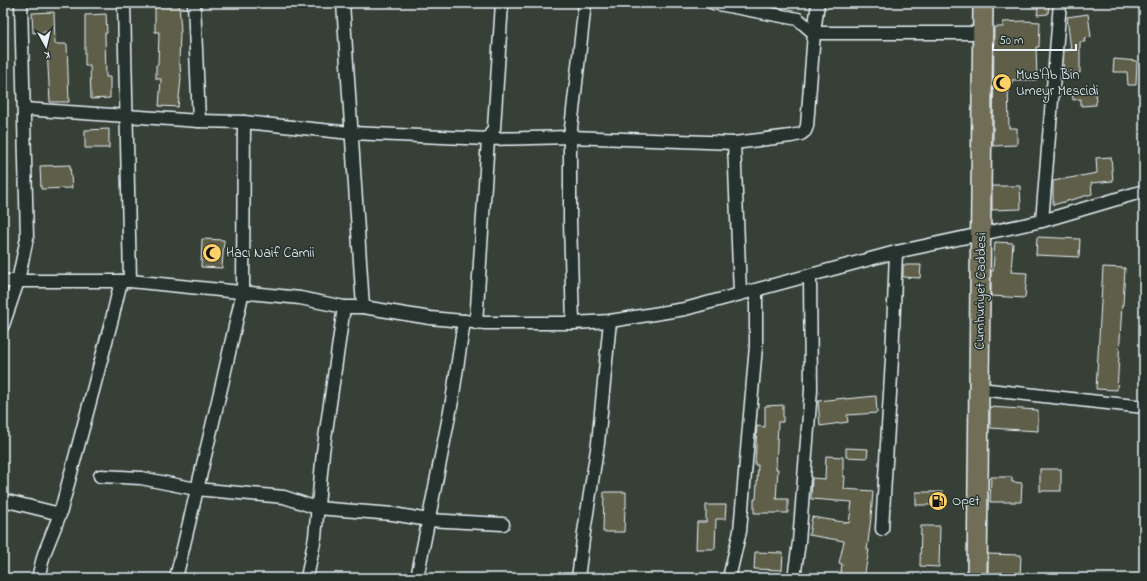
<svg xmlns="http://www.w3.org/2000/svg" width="1147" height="581" font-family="'Indie Flower',sans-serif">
  <rect width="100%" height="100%" fill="#374036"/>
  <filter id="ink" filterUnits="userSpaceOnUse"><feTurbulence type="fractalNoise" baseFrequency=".025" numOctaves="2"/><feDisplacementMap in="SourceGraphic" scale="8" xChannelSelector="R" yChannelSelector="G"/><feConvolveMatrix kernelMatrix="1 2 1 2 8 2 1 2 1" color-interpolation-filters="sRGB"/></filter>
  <g filter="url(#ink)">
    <!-- building -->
    <g fill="#5f5f4a" stroke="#e8f1f8">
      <path d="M155,3H179L181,32H180L179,64H180L181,79L178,107L159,106L161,79H156V65H158L159,32H155Z"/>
      <path d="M1039,3H1049L1048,14L1037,15Z"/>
      <path d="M54,12L55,44H67L69,102H50L46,32L33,33L32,13Z"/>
      <path d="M106,14L107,33H105L106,77H110V98L91,99L90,66H85V15Z"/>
      <path d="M1088,14L1091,37L1084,38L1085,42H1080V73H1063L1064,50H1071L1067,17Z"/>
      <path d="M1025,21L1040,22L1039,47H1036L1037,80H1012V83H1008L1009,128H1017V145L993,146L994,27H1003V22Z"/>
      <path d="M1114,59L1137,61L1136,85H1128L1127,72H1113Z"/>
      <path d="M1095,88L1096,105L1081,106V99L1073,100L1072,89Z"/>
      <path d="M109,129V148H85V130Z"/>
      <path d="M1111,157L1113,181L1091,183L1092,194L1053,205V181L1097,173L1096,158Z"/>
      <path d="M70,165L72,188L41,189L40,166Z"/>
      <path d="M992,186H1020L1021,209L992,210Z"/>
      <path d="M1037,237L1080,239L1079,257L1036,255Z"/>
      <path d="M202,239L224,240L222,268L201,267Z"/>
      <path d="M995,242L1013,243L1011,272L1027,273L1025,298L991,296V271H993Z"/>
      <path d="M903,265H921L920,278L903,277Z"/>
      <path d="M1103,267L1125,268L1123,305H1122L1117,390L1096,389Z"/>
      <path d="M876,396L877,413L847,415L848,422L820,426L818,401L845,398V399Z"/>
      <path d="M783,405V422H778L776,469H778L776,499H788V513H754V499H756L758,465H755L757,426L765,427V406Z"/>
      <path d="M990,407L1038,410V431L990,428Z"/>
      <path d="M846,448L868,449L867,458L846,457Z"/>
      <path d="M826,456L843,457V476H845L844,489L873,491L871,518L867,550H869L864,578H840L842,564L839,563L844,541L809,535L812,517L849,523L852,502L811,499L812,478L825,479Z"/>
      <rect x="1040" y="469" width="21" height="22"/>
      <path d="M991,477H1012V482L1022,483L1021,502H990Z"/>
      <path d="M604,492H626V508H625L624,532H603Z"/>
      <rect x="916" y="492" width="27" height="13"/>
      <path d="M706,505H726L725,519H716L715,549H696L697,522H706Z"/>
      <path d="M921,526H940L939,567L920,566Z"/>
      <path d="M755,552L783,553L782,570L754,569Z"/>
      <path d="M988,554L1021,555L1020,578H988Z"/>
    </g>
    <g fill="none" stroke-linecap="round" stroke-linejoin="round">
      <!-- street casing -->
      <g stroke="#e8f1f8" stroke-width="15">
        <g id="street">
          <path d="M124,3L130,281"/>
          <path d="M194,3L199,121"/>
          <path d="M343,3L363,307"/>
          <path d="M713,3L798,19L814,33H983"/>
          <path d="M24,109L199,121L244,122L351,133L488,139L570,137L734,143L791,136L801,134L805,131L807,126L814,33L818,3"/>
          <path d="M734,143L740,293"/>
          <path d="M1042,221L1060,3"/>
          <path d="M3,281H130L300,298L344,307H363L430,318L485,323H573L610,321L685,309L896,252L1042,221L1144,191"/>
          <path d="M476,323L488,139L494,128L502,3"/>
          <path d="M573,323L570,221V137L585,3"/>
          <path d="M3,325L18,281L27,238L21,3"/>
          <path d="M980,389L1144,407"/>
          <path d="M100,476L141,478L196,489L284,497L317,508L393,514L428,520L503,524"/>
          <path d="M3,500L60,514"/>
          <path d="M882,529L892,359L896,252"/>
          <path d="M38,578L44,554L60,514L112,319L121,281"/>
          <path d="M176,578L222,384L243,291L244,122"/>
          <path d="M307,578L315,537L323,452L344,307"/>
          <path d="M417,578L452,401L464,321"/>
          <path d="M578,578L584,532L598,443L610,321"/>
          <path d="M729,578L740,531L756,346V291"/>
          <path d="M794,578L799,542L811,390L810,276"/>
        </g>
      </g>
      <!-- primary casing -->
      <g stroke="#e8f1f8" stroke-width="22">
        <path id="primary" d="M977,578L983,3"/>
      </g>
      <!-- street -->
      <use href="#street" stroke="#26332d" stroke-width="12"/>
      <!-- primary -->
      <use href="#primary" stroke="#716e59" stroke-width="19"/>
    </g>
  </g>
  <!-- icons -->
  <defs>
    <g id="mosque-disc" transform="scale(1)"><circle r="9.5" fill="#ffd166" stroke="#26332d"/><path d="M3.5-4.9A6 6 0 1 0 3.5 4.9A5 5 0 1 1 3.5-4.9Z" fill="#111"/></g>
    <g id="fuel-disc" transform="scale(1)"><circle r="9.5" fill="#ffd166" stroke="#26332d"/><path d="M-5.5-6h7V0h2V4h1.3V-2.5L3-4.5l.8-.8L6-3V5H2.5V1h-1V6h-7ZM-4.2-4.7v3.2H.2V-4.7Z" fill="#111"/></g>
  </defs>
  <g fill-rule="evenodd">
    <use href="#mosque-disc" x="1002" y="83"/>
    <use href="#mosque-disc" x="212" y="253"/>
    <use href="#fuel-disc" x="938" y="501"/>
  </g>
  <g text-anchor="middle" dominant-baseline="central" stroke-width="3" stroke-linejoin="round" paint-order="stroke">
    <!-- poi labels -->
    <g font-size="14" fill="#e8f1f8" stroke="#26332d" text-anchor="start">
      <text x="1016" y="75">Mus'Ab Bin<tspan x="1016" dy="16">Umeyr Mescidi</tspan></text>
      <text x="226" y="253">Hacı Naif Camii</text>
      <text x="952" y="501">Opet</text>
    </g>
    <!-- street labels -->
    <g font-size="14" fill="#e8f1f8" stroke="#26332d">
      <text transform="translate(981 291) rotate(-89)">Cumhuriyet Caddesi</text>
    </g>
  </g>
  <!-- margin -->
  <rect width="1147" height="581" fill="none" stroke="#26332d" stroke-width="16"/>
  <rect x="8" y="8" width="1131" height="565" fill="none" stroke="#e8f1f8" stroke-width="1.5" filter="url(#ink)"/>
  <!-- north arrow -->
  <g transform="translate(46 46) rotate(172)" stroke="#26332d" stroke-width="3" paint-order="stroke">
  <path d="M0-3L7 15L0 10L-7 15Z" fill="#e8f1f8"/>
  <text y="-6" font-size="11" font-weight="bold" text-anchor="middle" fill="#e8f1f8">K</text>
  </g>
  <!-- scale -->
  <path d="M993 44v6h83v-6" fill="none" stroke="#e8f1f8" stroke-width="2"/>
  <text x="999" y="44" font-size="12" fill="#e8f1f8" stroke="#26332d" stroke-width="3" paint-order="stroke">50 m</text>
</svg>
